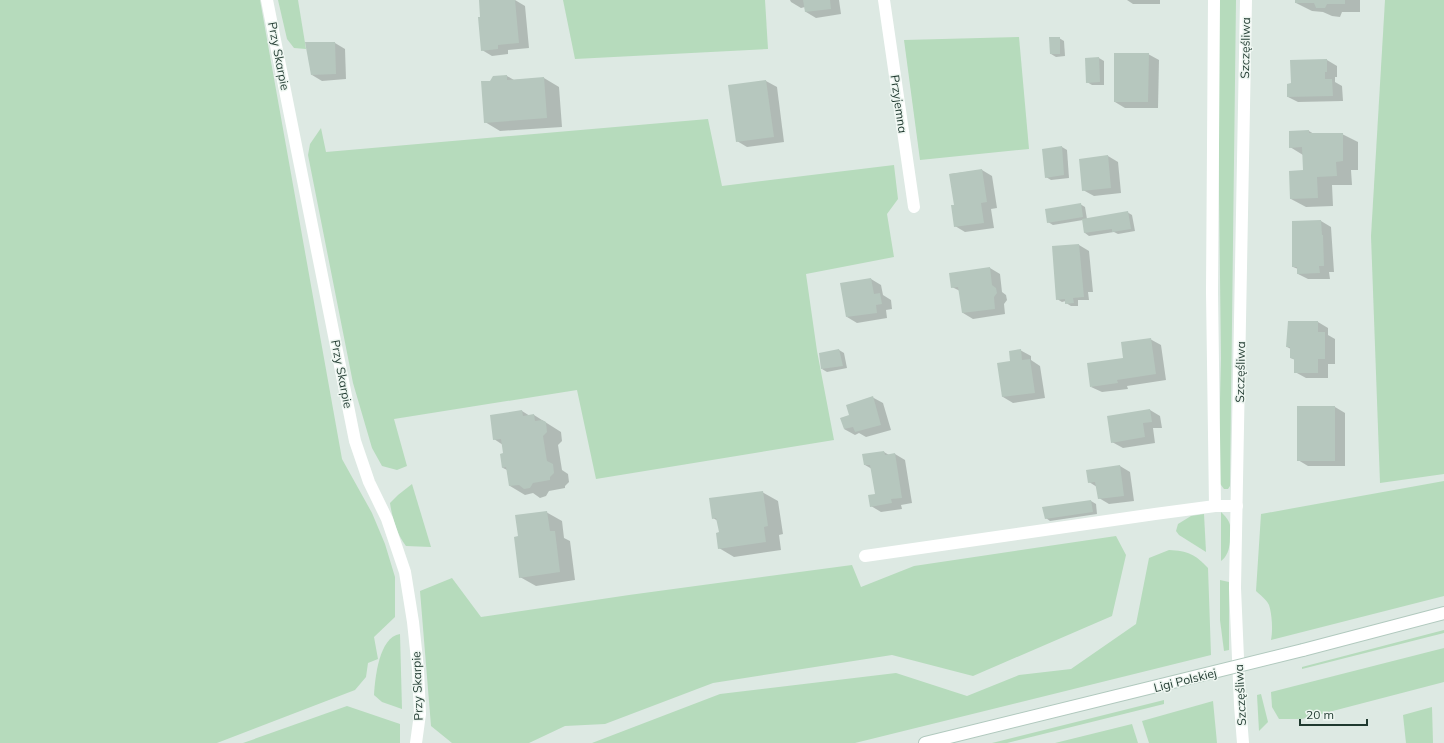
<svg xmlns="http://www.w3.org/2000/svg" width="1444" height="743" font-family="Mulish,sans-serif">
  <rect width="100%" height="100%" fill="#dde9e3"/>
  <!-- green -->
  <g fill="#b6dbbc">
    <path d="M0,0H260L342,459L372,513L385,544L395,577V617L374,637L378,659L368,663L366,677L355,690L217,743H0Z"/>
    <path d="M278,0H298L306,49L294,48L287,39Z"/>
    <path d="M563,0H765L768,49L575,59Z"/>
    <path d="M1219,0H1236L1230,486L1228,489H1224L1218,481L1221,358L1219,195Z"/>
    <path d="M1385,0H1444V474L1380,483L1371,236Z"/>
    <path d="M1019,37L1029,149L920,160L904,40Z"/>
    <path d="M708,119L722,186L894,165L898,199L887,214L894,257L806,274L817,351L834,440L596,479L577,390L394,419L407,466L397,470L382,466L372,448L353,383L308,155L310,144L321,128L326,152Z"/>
    <path d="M1444,481V596L1271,640C1273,630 1272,614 1269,605C1266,599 1260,595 1256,591L1261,514Z"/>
    <path d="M412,484L431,547L406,546C397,535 392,517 390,503L398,495Z"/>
    <path d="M1221,512C1225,516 1229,520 1230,525C1231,537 1231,554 1221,561Z"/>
    <path d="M1204,514L1206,552L1179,535L1176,531L1178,524L1191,516Z"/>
    <path d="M1116,536L1126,555L1112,616L973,676L892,655L713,683L605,724L565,726L529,743H452L431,726L420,591L452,578L481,617L629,595L852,565L861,587L914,566Z"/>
    <path d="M1169,550C1188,551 1195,554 1208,568L1211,655L855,743H592L720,694L896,673L967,696L1019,675L1071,669L1136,624L1149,558Z"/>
    <path d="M1220,580L1229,582V650L1224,651L1220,620Z"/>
    <path d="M1444,630V633L1302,669V667Z"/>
    <path d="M400,634L402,709L382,702L374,695C375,678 379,637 400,634Z"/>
    <path d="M1444,648V682L1302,719H1279L1272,707L1271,692Z"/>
    <path d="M1261,694L1268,722L1259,731L1257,695Z"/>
    <path d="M1164,700V704L1007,743H992Z"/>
    <path d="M1213,701L1217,743H1149L1142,721Z"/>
    <path d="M347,706L400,724V743H243Z"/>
    <path d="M1432,707L1433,743H1406L1403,715Z"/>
    <path d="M1132,724L1138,743H1055Z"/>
  </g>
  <!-- shadow -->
  <g fill="#0003">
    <path d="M480,0H515L525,6L529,48L508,50V54L492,56L482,50Z"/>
    <path d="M790,0H839L841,14L816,18L806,12L805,7L801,8L791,2Z"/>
    <path d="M1127,0H1160V4H1133Z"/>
    <path d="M1296,0H1360V12H1342L1340,17L1332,16L1323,12L1312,11L1296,3Z"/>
    <path d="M1059,38L1064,41L1065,56L1056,57L1051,54Z"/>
    <path d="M335,43L345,49L346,79L322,81L312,75Z"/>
    <path d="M1148,54L1159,60L1158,108H1125L1115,102Z"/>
    <path d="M1099,58L1104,61V85H1092L1087,82L1086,59Z"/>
    <path d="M1327,60L1337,66V77H1335V82L1342,86L1343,101L1298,102L1288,97L1292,84Z"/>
    <path d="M507,76L514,80L544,78L559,87L562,127L500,131L485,122L490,82Z"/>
    <path d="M766,81L777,87L784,142L747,147L737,141L729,86Z"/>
    <path d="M1309,131L1314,134H1342L1358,142V170H1351L1352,185H1332L1333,206L1306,207L1291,199L1304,171L1303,155L1290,147Z"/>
    <path d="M1062,147L1067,150L1069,178L1051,180L1046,177Z"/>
    <path d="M1108,156L1118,162L1121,193L1094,196L1083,190Z"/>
    <path d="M982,170L992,176L997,208L991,209L994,228L965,232L955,226V205L950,174Z"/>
    <path d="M1080,204L1085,207L1087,219L1127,212L1132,215L1135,231L1118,234L1114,232L1089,236L1085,233L1083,220L1053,225L1048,222Z"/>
    <path d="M1321,221L1331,227L1334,272H1329L1330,279H1308L1298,274V269L1293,267Z"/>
    <path d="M1079,245L1089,251L1093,292H1088L1089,300H1078V306H1071L1066,303V301L1062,302L1057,299Z"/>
    <path d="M990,268L1000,274L1002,292L1006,295L1007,300L1004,304L1005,314L973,319L963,313L960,291L952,287Z"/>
    <path d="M871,279L881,285L883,295L891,300L892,309L886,310L887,318L857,323L847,317Z"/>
    <path d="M1318,322L1328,328V335L1335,339V364H1328V378H1306L1295,372V360L1291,358V349L1287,347Z"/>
    <path d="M1150,339L1161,345L1166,380L1127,386L1128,389L1102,392L1091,387Z"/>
    <path d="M839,350L844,353L847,368L827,372L822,369Z"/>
    <path d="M1020,350L1031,356V360L1040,366L1045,398L1013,403L1003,397L1011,362Z"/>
    <path d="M872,397L883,403L891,430L866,437L859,433L855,435L844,429Z"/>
    <path d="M1335,407L1345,413V466H1308L1298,460Z"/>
    <path d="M1150,410L1160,416L1162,428H1153L1155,443L1123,448L1112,442Z"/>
    <path d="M522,411L530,416L534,415L561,432L562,441L558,445L562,470L568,474L569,482L565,486V488L549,491L546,496L540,498L533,493L525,495L510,486L507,470L503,468L505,454L503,445L494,439Z"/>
    <path d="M884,452L889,455L895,454L905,460L912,503L901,505L902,509L881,512L871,506L876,495L872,469L865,465Z"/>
    <path d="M1120,466L1130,472L1134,501L1109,504L1099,498L1097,487L1089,482Z"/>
    <path d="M762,492L778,501L783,534L779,535L781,550L734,557L719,548L720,533L718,521L713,518Z"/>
    <path d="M1091,501L1096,504L1097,514L1050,521L1046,518Z"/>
    <path d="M546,512L562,521L564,538L570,541L575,580L536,586L520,577L519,537Z"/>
  </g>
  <!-- building -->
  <g fill="#b6c7be">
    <path d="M479,0H515L519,43L498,45V49L481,51L478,17H480Z"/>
    <path d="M803,0H830L831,9L805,12Z"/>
    <path d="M1295,0H1345V4H1327L1325,8H1316L1314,3H1295Z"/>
    <path d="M1049,37H1060V54H1050Z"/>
    <path d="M305,42H335L336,74L311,75Z"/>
    <path d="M1114,53H1149L1148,102H1114Z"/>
    <path d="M1099,57L1100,82L1086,83L1085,58Z"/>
    <path d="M1327,59V72H1325V79H1332L1333,96L1287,97V84L1291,83L1290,60Z"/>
    <path d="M507,75V80L544,77L547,118L484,123L481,81H490L493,76Z"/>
    <path d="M766,80L774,137L736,142L728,85Z"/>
    <path d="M1309,130V133H1343V161L1336,162L1337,176L1317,177L1318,198L1290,199L1289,171L1303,170L1302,147L1289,148V131Z"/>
    <path d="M1062,146L1064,175L1045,178L1042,149Z"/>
    <path d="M1108,155L1111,188L1082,191L1079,159Z"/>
    <path d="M982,169L987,202L981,203L984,223L954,227L951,205H954L949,174Z"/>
    <path d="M1081,203L1083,217L1047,223L1045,209Z"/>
    <path d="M1128,211L1131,229L1112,232V229L1084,233L1082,219Z"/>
    <path d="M1321,220L1322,235H1323L1324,266H1319L1320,273L1297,274V267H1292V221Z"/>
    <path d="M1079,244L1084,297L1073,298L1074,303L1065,304V299L1056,300L1052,246Z"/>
    <path d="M990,267L992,285L996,288L997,293L994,297L995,309L962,313L958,287L951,288L949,273Z"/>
    <path d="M871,278L874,294L880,293L882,304L876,305L877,313L846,317L840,283Z"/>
    <path d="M1288,321H1318V332H1325V359H1318V373H1294V359L1290,358V347H1286Z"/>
    <path d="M1151,338L1156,374L1117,380L1118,383L1090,387L1087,363L1123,358L1121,342Z"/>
    <path d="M839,349L843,366L821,369L819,353Z"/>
    <path d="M1021,349L1022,360L1030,359L1035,393L1002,397L997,363L1010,361L1009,351Z"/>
    <path d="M873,396L881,425L855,432L853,427L844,429L840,418L849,415L846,405Z"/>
    <rect x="1297" y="406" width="38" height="55"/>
    <path d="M1150,409L1152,422L1143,423L1145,437L1111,443L1107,416Z"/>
    <path d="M522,410L523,416L534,414L535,421L542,420L546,422L547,432L543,436L547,461L553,464L554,473L550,477V480L533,483L530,488L524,489L519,485L509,486L506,467L502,468L500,454L503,453L501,439L493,440L490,415Z"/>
    <path d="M884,451L885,455L895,453L902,498L891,499L892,503L870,507L868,495L875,494L870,465H864L862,454Z"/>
    <path d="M1120,465L1124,496L1098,499L1095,482L1088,483L1086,470Z"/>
    <path d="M763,491L768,526L764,527L766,542L718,549L716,533L719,532L716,518L712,519L709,498Z"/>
    <path d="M1091,500L1093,512L1045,519L1042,507Z"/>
    <path d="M547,511L550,531H555L560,572L519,578L514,537L518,536L515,515Z"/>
  </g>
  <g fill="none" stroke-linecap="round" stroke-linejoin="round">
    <!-- secondary casing -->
    <g stroke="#b1c9be" stroke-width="14">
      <g id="secondary">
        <path d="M1303,650L1444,613"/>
        <path d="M925,743L1161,685"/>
      </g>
    </g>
    <!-- minor -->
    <g stroke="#fff" stroke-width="12">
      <path d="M267,0L355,441L369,482L387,519L405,572L413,622L418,669L420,714L416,743"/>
      <path d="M884,0L914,207"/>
      <path d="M1214,0L1212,292L1215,506"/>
      <path d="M865,556L1155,514L1215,506H1237"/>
      <path d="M1243,743L1240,705L1235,588L1246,0"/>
    </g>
    <!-- secondary -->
    <use href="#secondary" stroke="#fff" stroke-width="12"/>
    <!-- secondary-bridge casing -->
    <g stroke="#b1c9be" stroke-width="14" stroke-linecap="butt">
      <path id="secondary-bridge" d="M1161,685L1303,650"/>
    </g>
    <!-- secondary-bridge -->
    <use href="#secondary-bridge" stroke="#fff" stroke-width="12"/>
  </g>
  <g text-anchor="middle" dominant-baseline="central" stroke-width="3" stroke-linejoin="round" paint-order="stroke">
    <!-- street labels -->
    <g font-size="12" fill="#1f392f" stroke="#eef6f1">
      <text transform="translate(1245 48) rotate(-89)">Szczęśliwa</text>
      <text transform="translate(279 56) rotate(79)">Przy Skarpie</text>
      <text transform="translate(899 104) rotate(82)">Przyjemna</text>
      <text transform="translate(1240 372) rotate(-89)">Szczęśliwa</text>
      <text transform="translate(342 374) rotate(79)">Przy Skarpie</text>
      <text transform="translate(1185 680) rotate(-14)">Ligi Polskiej</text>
      <text transform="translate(417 686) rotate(-92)">Przy Skarpie</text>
      <text transform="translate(1240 695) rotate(-93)">Szczęśliwa</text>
    </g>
  </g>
  <!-- scale -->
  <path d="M1300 719v6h67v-6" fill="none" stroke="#1f392f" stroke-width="2"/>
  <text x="1306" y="719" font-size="12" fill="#1f392f" stroke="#eef6f1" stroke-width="3" paint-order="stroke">20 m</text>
</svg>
